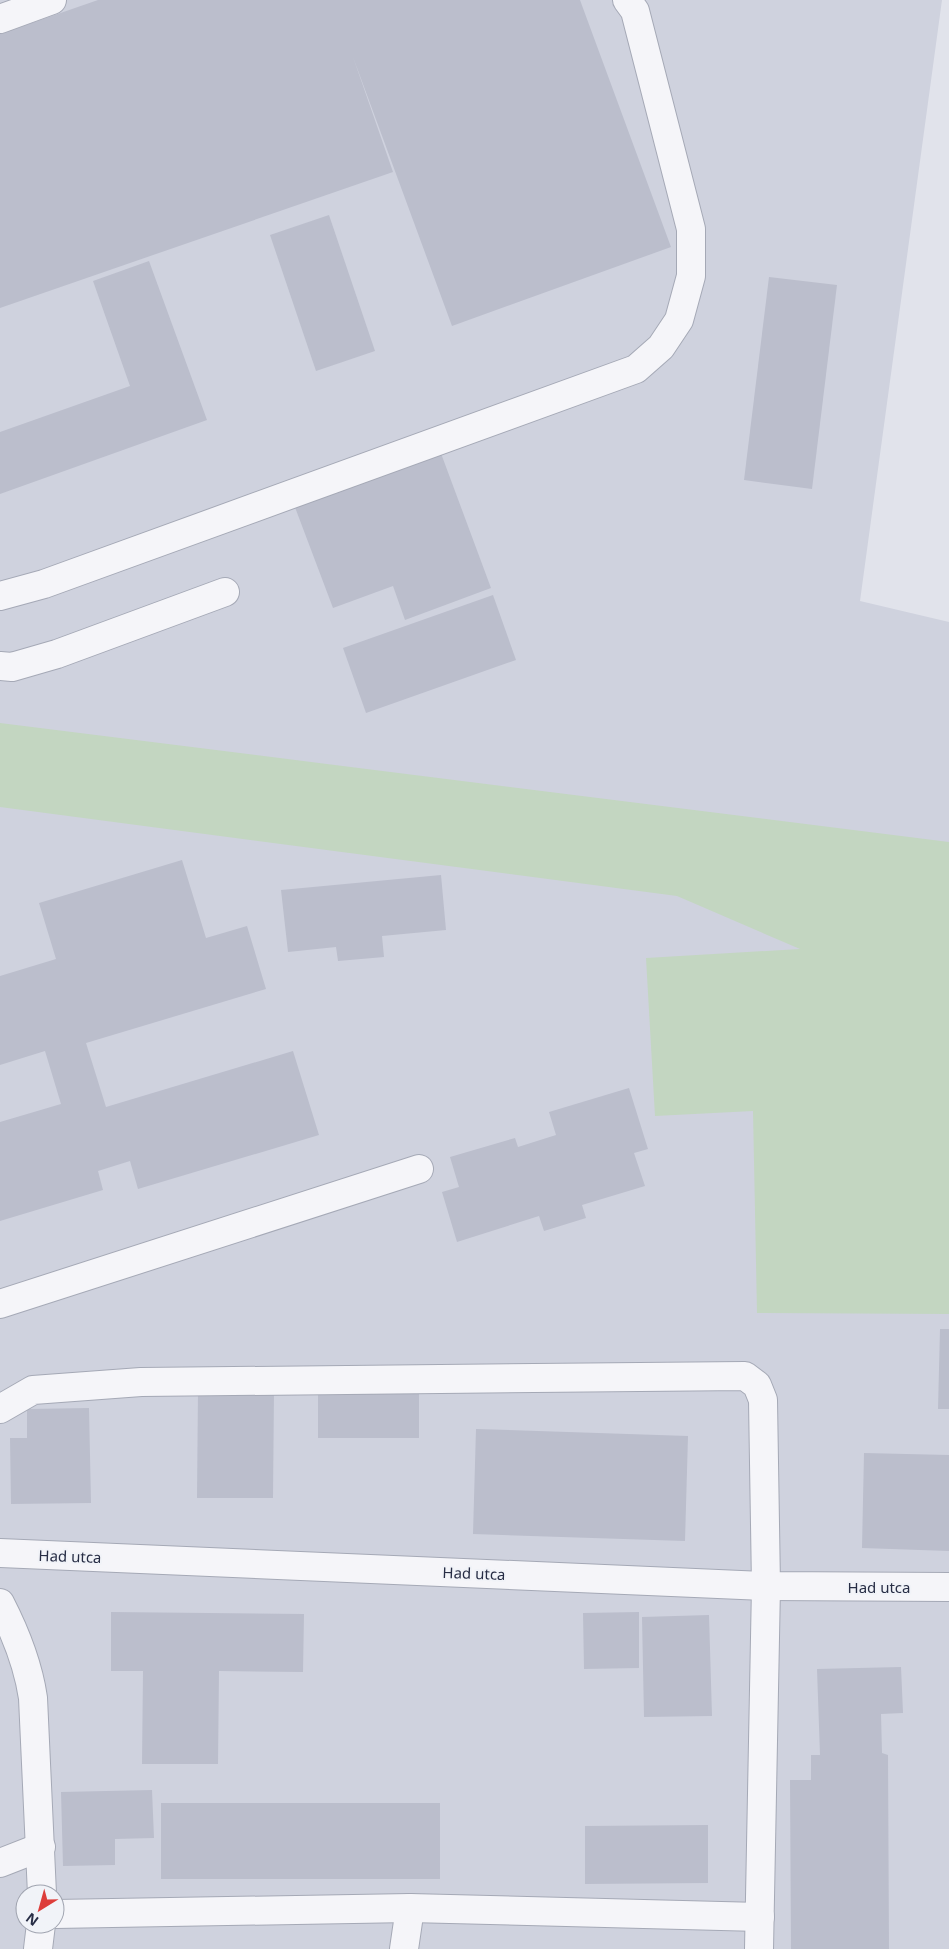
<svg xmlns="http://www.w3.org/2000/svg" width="949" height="1949" font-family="'Noto Sans',sans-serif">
  <rect width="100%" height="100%" fill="#e1e3eb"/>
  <!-- built -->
  <path fill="#cfd2de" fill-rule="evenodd" d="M0,0H942L860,601L949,622V1949H0ZM25,1894H55V1924H25Z"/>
  <!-- green -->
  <path fill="#c3d6c1" d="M0,723L949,842V1314L757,1313L753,1111L655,1116L646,958L800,949L677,896L0,807Z"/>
  <!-- building -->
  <g fill="#bbbecc">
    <path d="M98,0H580L671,247L452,326L353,57L393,172L0,308V34Z"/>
    <path d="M329,215L375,351L316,371L270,235Z"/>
    <path d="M149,261L207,420L0,494V432L130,386L93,281Z"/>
    <path d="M769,277L837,285L812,489L744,480Z"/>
    <path d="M439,448L491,588L405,620L393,586L333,608L293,502Z"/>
    <path d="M493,595L516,660L366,713L343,648Z"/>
    <path d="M182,860L206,938L247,926L266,989L86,1043L106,1107L293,1051L319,1135L138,1189L130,1161L98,1171L103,1190L0,1221V1122L61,1104L45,1051L0,1065V976L56,959L39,903Z"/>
    <path d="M441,875L446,930L382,936L384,957L338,961L336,947L288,952L281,890Z"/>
    <path d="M629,1088L648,1149L634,1153L645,1186L582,1205L586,1218L544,1231L539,1216L457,1242L442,1192L459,1187L450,1157L515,1138L518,1147L556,1135L549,1112Z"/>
    <path d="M940,1329H949V1409H938Z"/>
    <rect x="318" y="1384" width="101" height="54"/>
    <path d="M198,1389L274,1390L273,1498H197Z"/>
    <path d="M89,1408L91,1503L11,1504L10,1438H27V1409Z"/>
    <path d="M476,1429L688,1436L685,1541L473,1534Z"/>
    <path d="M864,1453L949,1455V1551L862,1548Z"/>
    <path d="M111,1612L304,1614L303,1672L219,1671L218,1764H142L143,1671H111Z"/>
    <path d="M639,1612V1668L584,1669L583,1613Z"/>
    <path d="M709,1615L712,1716L644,1717L642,1617Z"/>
    <path d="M901,1667L903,1713L881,1714L882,1753L888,1755L889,1949H791L790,1780H811V1755H820L817,1669Z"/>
    <path d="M152,1790L154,1838L115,1839V1865L63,1866L61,1792Z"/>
    <rect x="161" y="1803" width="279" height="76"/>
    <path d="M708,1825V1883L585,1884V1826Z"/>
  </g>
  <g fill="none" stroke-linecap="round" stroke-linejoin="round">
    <!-- minor casing -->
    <g stroke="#a5a9b6" stroke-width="30">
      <g id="minor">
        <path d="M0,19L52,0"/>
        <path d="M0,596L44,584L636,369L661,347L679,320L691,276V229L635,11L627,0"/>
        <path d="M0,666L12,667L57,654L225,592"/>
        <path d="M0,1304L419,1169"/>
        <path d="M0,1409L33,1390L141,1382L745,1376L757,1385L763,1400L766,1586L759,1949"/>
        <path d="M0,1553L766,1586L949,1587"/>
        <path d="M0,1603C16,1634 28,1664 33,1698L42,1894"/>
        <path d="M0,1863L41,1847"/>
        <path d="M55,1914L410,1908L760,1917"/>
        <path d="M38,1949L41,1924"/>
        <path d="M404,1949L410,1908"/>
      </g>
    </g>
    <!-- minor -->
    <use href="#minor" stroke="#f5f5f9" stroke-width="28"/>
  </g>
  <g text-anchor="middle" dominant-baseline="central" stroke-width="4" stroke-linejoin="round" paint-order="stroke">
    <!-- street labels -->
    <g font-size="15" fill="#272d45" stroke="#f1f3f8">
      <text transform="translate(70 1556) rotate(2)">Had utca</text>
      <text transform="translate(474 1573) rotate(2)">Had utca</text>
      <text x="879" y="1587">Had utca</text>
    </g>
  </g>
  <!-- north arrow -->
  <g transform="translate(40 1909) rotate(217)"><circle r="24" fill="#f1f3f8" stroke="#a0a4b0"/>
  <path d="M0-4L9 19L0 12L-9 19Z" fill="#dd3d3a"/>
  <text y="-8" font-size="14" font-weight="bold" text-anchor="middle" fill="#272d45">N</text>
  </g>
</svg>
